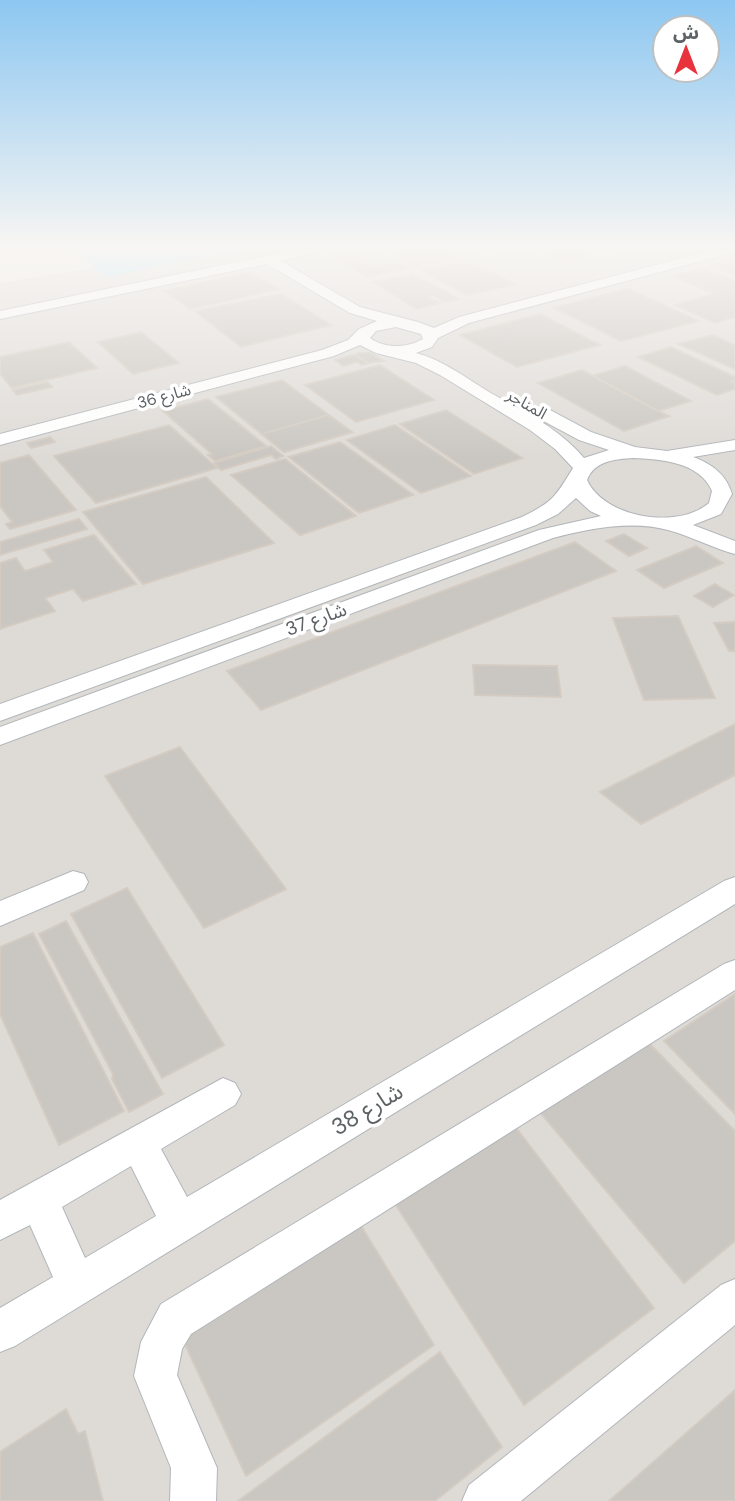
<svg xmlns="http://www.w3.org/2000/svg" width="735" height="1501" font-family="'DM Sans','Noto Sans Arabic',sans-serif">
  <rect width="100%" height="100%" fill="#efebe5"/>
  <!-- industrial -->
  <path fill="#dedbd7" d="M211,249H735V1501H0V283Z"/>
  <!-- water -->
  <path fill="#a6e3fe" d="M73,249H244L106,277Z"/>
  <!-- building -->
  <g fill="#cac6c1" stroke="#d4ccc3" stroke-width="2">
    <path d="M386,249H443L460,258L418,267Z"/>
    <path d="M453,249H497L466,256Z"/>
    <path d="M540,249H609L565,260Z"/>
    <path d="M351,255L374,267L398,262L409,268L368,277L335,258Z"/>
    <path d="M466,260L515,284L467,295L421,270Z"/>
    <path d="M735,260V275L711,266Z"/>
    <path d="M703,268L735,281V317L715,323L675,305L715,294L673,276Z"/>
    <path d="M250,272L279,289L190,309L165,291Z"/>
    <path d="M412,274L435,286L395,295L373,282Z"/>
    <path d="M435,286L458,299L445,302L433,295L427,296L440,303L416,309L395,295Z"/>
    <path d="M628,289L699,321L621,341L554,308Z"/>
    <path d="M281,294L331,325L241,347L195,311Z"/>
    <path d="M540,314L600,345L517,367L460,335Z"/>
    <path d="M141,332L179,363L133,374L98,342Z"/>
    <path d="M713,335L735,345V369L678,344Z"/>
    <path d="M69,342L97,368L12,388L0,374V357Z"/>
    <path d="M671,347L735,377V380L731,382L735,383V389L717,395L638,357Z"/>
    <path d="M360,353H370L384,361L369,363L354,355Z"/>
    <path d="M354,355L368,363L362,365L357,362L343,366L335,360Z"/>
    <path d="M380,365L434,400L356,422L305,385Z"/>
    <path d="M625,366L691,401L658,411L592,376Z"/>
    <path d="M582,370L658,411L669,416L624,431L538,383Z"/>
    <path d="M282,380L352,432L284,452L216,397Z"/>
    <path d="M47,382L52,387L17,395L13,390Z"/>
    <path d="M208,399L266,446L215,461L208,455L212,454L163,411Z"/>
    <path d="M446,410L522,458L474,474L400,424Z"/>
    <path d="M328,415L352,432L284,452L262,434Z"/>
    <path d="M169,425L217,468L96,503L54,456Z"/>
    <path d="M395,425L471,476L421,493L347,440Z"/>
    <path d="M50,437L55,442L31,448L27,443Z"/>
    <path d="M340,442L413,495L359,513L289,457Z"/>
    <path d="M271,446L283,456L276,459L271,455L221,470L214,463Z"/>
    <path d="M29,455L76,510L10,529L6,524L12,522L0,506V463Z"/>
    <path d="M285,459L356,516L300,535L231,475Z"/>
    <path d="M206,477L274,543L143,584L83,512Z"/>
    <path d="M79,519L87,529L0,555V542Z"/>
    <path d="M624,534L647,548L629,556L606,541Z"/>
    <path d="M94,535L136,584L83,601L73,589L45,598L55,611L0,629V563L16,558L25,571L53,562L44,550Z"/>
    <path d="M575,542L616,571L261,710L227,671Z"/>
    <path d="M696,546L723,563L664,588L637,570Z"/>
    <path d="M715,584L734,595L713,607L694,596Z"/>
    <path d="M678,616L715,698L644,700L613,618Z"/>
    <path d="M735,622V651H729L714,623Z"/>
    <path d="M473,665L557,666L561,697L475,695Z"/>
    <path d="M735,724V775L641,824L600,792Z"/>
    <path d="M180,747L286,889L204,928L105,776Z"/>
    <path d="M127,888L224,1045L162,1078L71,914Z"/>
    <path d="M66,921L163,1094L129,1112L112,1079L113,1074L39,934Z"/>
    <path d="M33,933L124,1111L59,1145L0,1014V947Z"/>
    <path d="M735,994V1114L664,1041Z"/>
    <path d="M645,1039L735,1131V1241L684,1283L538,1110Z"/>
    <path d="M514,1125L654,1308L524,1405L392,1199Z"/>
    <path d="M360,1224L434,1345L246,1476L181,1336Z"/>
    <path d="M440,1352L502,1447L435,1501H238Z"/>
    <path d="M735,1390V1501H609Z"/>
    <path d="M66,1409L78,1434L85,1431L103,1501H0V1452Z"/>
  </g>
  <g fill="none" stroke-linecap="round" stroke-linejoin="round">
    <!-- minor casing -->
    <g stroke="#b2b6ba" stroke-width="2">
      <g id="minor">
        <path d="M300,249H326L281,261L360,307L418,322L434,328L459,317L716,249H735V252L469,323L438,338L432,347L416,353C443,360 466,378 489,392C523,411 559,428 584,458L609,450L579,440L538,418L535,414L538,410H550L591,432L635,447L667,451L735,440V450L693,457C712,464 726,474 732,494L721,514L693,525L735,541V554C712,548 691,536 668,530C631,520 589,529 553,538L0,745V727L539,530L601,516L590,511L576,498L558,514L536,525L0,721V704L522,517C553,502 556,496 573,468L555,449L530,430L440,375L416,363L376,353L360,345L334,356L0,445V434L322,350L348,340L359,329L377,321L350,313L267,264L0,319V311ZM396,327L421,334L423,339C407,348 385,349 370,338L376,331ZM633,458C660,459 700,462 712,491L709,503C678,530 604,518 587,480C594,461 615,459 633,458Z"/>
        <path d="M73,871L84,874L88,882L84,890L0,926V901Z"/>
        <path d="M735,877V904L15,1346L0,1352V1308L53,1277L30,1225L0,1240V1200L223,1078L235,1083L241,1094L235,1105L161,1149L187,1197L724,881ZM131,1166L156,1216L85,1258L62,1207Z"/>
        <path d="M735,960V990L191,1334L182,1349L177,1375L217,1468L216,1501H170L171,1468L134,1376L141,1342L161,1304L724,964Z"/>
        <path d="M735,1279V1325L521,1501H462L469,1485L721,1285Z"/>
      </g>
    </g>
    <!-- minor -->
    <use href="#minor" fill="#fff" fill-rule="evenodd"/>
  </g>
  <!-- sky -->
  <linearGradient id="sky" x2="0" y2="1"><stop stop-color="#8dc7f1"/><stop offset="0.54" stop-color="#f8f6f3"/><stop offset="1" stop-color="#f8f6f3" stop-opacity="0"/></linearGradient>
  <rect width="735" height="459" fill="url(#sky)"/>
  <g text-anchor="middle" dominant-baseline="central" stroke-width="7" stroke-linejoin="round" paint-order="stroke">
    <!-- far-street labels -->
    <g font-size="16" fill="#5d6265" stroke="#fff">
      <text transform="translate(164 396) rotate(-15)">شارع 36</text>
      <text transform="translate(527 404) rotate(30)">المناجر</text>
    </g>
    <!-- street labels -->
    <g font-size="19" fill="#5d6265" stroke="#fff">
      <text transform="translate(316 619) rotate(-20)">شارع 37</text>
    </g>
    <!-- near-street labels -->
    <g font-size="23" fill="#5d6265" stroke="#fff">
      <text transform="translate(367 1109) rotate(-31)">شارع 38</text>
    </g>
  </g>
  <!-- north arrow -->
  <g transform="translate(686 49)"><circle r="33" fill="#ffffff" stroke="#bec0c1" stroke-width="2"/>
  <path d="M0-5L12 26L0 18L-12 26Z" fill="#e8323c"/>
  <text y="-10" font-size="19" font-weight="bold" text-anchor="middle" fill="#5d6265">ش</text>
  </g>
</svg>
